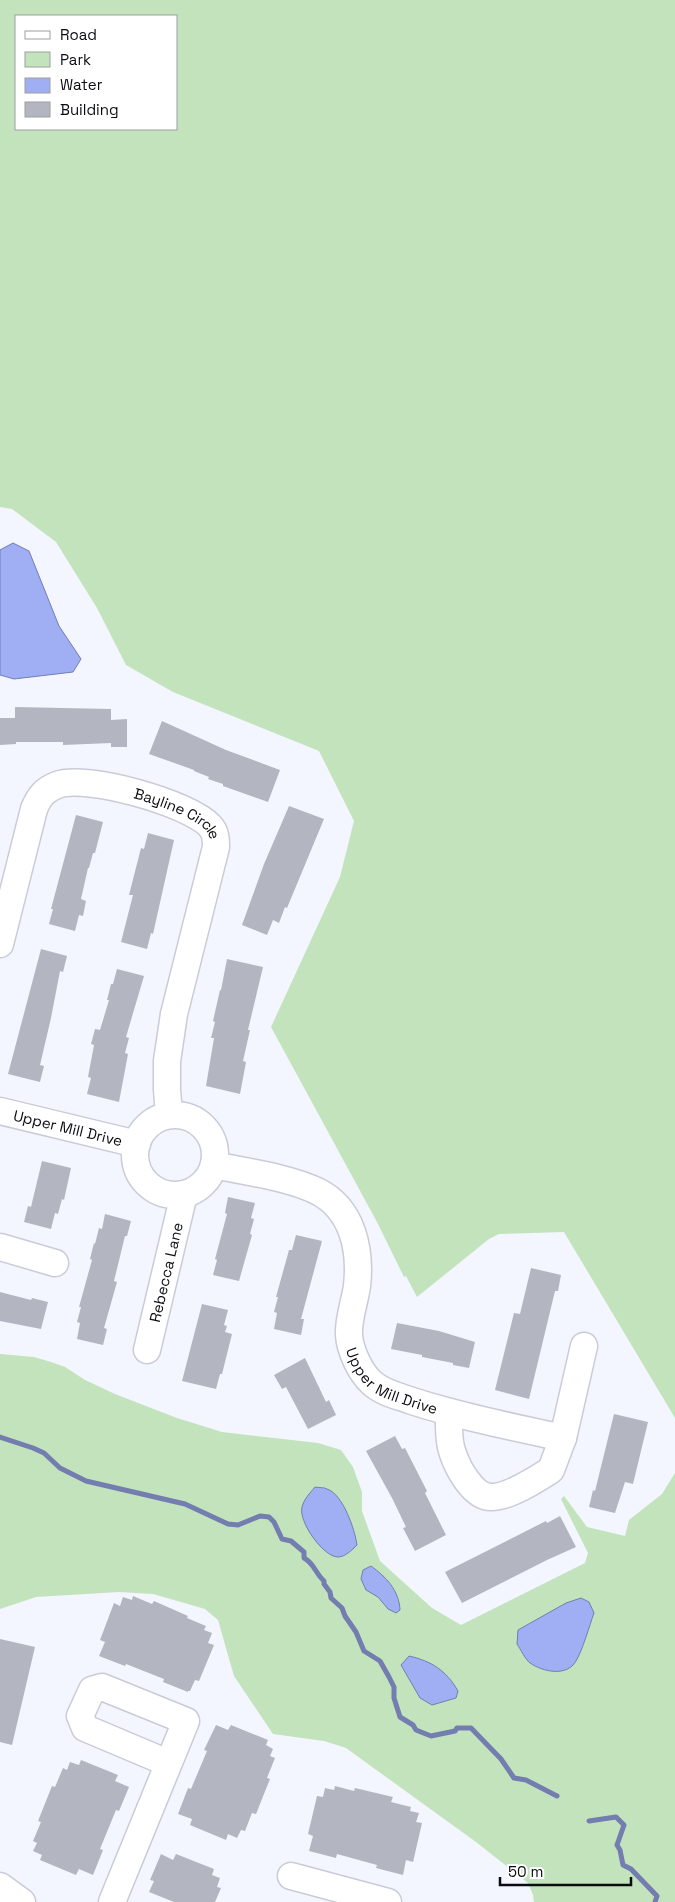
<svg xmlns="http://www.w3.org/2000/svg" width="675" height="1902" font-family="'Space Grotesk',sans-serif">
  <rect width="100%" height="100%" fill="#f3f5ff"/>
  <!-- green -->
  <g fill="#c3e3bd" fill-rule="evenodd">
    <path d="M0,0H675V1418L564,1232L499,1234L489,1239L417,1297L406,1276L404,1277L377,1222L271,1027L340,877L354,821L319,751L173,692L126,665L97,608L56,542L12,509L0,507ZM16,16H176V129H16Z"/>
    <path d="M0,1354L34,1357L51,1362L65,1367L85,1380L115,1394L177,1418L222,1432L318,1443L341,1450L353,1467L362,1492V1511L380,1561L432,1608L461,1625L585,1563L588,1553L561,1499L564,1496L587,1527L625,1536L629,1520L662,1494L675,1473V1902H534L533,1895L528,1883L476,1842L346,1748L324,1741L273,1734L234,1676L218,1620L205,1609L153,1594L119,1592L36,1597L0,1609Z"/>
  </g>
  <!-- water -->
  <g fill="#a0aef4" stroke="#737db0">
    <path d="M13,543L29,551L59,626L81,659L73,672L14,679L0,675V550Z"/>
    <path d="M315,1487C319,1488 324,1487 327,1489C343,1494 355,1530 357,1545C352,1550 345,1557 338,1557C323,1557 298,1521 302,1507C304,1499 310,1493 315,1487Z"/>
    <path d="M371,1566C386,1577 399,1590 400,1610L396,1613L388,1609L378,1597L366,1590L361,1579L363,1570Z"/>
    <path d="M581,1598L589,1602L594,1613C589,1627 583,1649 576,1661C567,1677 543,1672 530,1663C525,1659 521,1650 517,1644L518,1630L566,1603Z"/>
    <path d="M409,1656C431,1661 446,1670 458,1691L456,1698L432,1705L420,1698L401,1665Z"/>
  </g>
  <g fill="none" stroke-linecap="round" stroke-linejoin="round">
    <!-- stream -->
    <g stroke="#737db0" stroke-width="5">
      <path d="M0,1437L33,1448L44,1453L60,1468L86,1481L185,1504L228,1524L238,1525L260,1516L269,1517L274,1522L282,1539L291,1541L304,1552V1558C315,1564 314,1572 324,1581V1584L330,1592L331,1598L342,1608L345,1616L356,1632L364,1651L380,1661L389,1677L394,1687V1698L400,1717L413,1725L416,1730L431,1736L455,1731L457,1728H471L501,1759L514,1778L526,1780L557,1796"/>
      <path d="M589,1821L616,1817L624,1825L617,1845L620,1850L623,1865L631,1869L657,1896L655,1902"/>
    </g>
  </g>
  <!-- building -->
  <g fill="#b3b6c1">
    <path d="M15,707L111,709V720L127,719V747H111V743L63,745V742H16V744L0,745V718H15Z"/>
    <path d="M162,721L226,750L280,770L268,802L223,786V784L208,779L209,777L194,771V770L149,754Z"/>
    <path d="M289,806L324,819L287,908L285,907L279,923L273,920L267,935L242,925L264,864Z"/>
    <path d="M76,815L103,822L95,853H93L89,868H88L81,899L86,901L83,916L79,915L75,931L49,924L53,909H51Z"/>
    <path d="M148,833L174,840L153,934L151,933L147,949L121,942L133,895H129L141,848L144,849Z"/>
    <path d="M41,949L67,956L63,972L60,971L51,1018L40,1065L44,1066L40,1082L8,1074Z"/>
    <path d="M227,959L263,967L248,1030H250L243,1061L246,1062L240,1094L206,1086L214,1038H211L215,1022L213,1021L220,990H221Z"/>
    <path d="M117,969L144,976L126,1037L129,1038L125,1053L128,1054L119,1102L87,1094L91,1078L88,1077L94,1045L91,1044L95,1029L100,1030L109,1000H107L111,984H113Z"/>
    <path d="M42,1161L71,1168L64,1200L62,1199L58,1214L55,1213L51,1229L24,1222L28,1206L31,1207Z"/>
    <path d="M228,1197L255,1203L251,1218L254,1219L250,1234L252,1235L239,1281L213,1275L217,1260L215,1259L227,1214L225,1213Z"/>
    <path d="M105,1214L131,1221L127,1236H125L114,1281L117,1282L104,1328L107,1329L103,1345L77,1339L80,1323L77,1322L81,1307H79L92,1260L90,1259L94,1243L95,1244L99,1228L102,1229Z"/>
    <path d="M296,1235L322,1241L301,1319H304L301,1335L274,1329L277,1313L274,1312L278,1297H276L289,1250H292Z"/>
    <path d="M531,1268L561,1275L558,1291H555L529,1399L495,1390L514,1313L520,1314Z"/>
    <path d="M0,1292L31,1300L32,1298L48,1302L41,1329L0,1321Z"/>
    <path d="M202,1304L228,1310L224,1325L227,1326L225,1332L232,1334L222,1374H220L216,1389L182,1381Z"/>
    <path d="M397,1323L439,1331L475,1342L469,1368L453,1365V1363L422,1357V1355L391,1349Z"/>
    <path d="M305,1358L326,1402L329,1400L336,1415L308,1429L286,1387L282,1389L274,1375Z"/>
    <path d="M614,1414L648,1422L633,1484L625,1482L615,1513L589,1507L593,1490L595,1491Z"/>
    <path d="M395,1436L402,1449L405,1448L427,1491L425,1493L446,1535L415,1551L403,1528L406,1527L392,1498L366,1451Z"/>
    <path d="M560,1516L576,1547L547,1560L462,1603L445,1572L546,1521L547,1523Z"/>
    <path d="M133,1596L152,1604L154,1601L188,1616L187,1618L206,1626L204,1630L212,1633L208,1643L214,1645L199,1681L195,1680L190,1691H188V1692L163,1682L164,1679L126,1664L125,1666L99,1656L105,1642L100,1640L114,1603L120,1606L123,1597L132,1600Z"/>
    <path d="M0,1639L35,1647L12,1745L0,1742Z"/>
    <path d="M216,1725L228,1730L231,1725L268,1740L266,1745L273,1749L270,1756L275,1758L267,1778L270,1779L256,1814L252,1813L245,1831L241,1830L237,1838L228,1834L226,1840L190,1825L192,1819L178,1814L188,1788L191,1789L207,1751L204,1750Z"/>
    <path d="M81,1760L118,1775L115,1781L129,1787L119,1811L116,1810L100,1849L103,1850L93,1875L79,1869L76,1875L40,1860L42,1855L33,1851L37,1843L33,1841L41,1822L38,1821L52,1786L55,1787L63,1768L67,1770L70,1762L79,1765Z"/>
    <path d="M335,1786L354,1791L355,1788L393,1797L391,1802L411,1807L410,1811L419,1813L416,1822L422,1823L413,1862L406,1860L403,1875L376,1868L377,1865L366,1862L337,1854L336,1858L309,1851L313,1836L308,1834L317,1796L323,1797L325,1788L334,1790Z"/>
    <path d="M161,1854L173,1860L176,1854L214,1869L212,1875L220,1878L217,1887L221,1888L215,1902H174L149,1892L154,1881L150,1880Z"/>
  </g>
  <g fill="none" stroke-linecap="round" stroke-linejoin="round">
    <!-- minor casing -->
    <g stroke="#c9ccd8" stroke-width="29">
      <g id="minor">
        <path id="s1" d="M0,944L34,809C39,797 44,790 57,785C86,774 189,803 210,826C216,832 216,840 216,847L174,1014L167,1061V1089L169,1115"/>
        <path id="s2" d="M0,1111L137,1144"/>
        <circle cx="175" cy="1155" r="40"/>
        <path id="s3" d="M214,1165C247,1172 287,1177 317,1191C353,1209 361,1250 357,1286C355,1301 348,1319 349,1335C350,1350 360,1372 371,1382C382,1393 399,1396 412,1401C462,1417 513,1427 563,1438"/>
        <path d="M0,1247L55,1263"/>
        <path id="s4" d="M147,1350L184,1194"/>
        <path d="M449,1412C449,1425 448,1439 452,1451C457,1467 473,1498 492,1497C509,1497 537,1479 551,1470L563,1438L584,1346"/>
        <path d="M291,1876L388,1902"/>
        <path d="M0,1886L22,1902"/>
        <path d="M112,1902L186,1721L102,1687L92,1690L80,1716L85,1728L168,1763"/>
      </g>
    </g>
    <!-- minor -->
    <use href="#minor" stroke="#fff" stroke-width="26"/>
  </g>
  <g text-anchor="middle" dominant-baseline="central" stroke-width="4.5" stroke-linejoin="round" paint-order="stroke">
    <!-- street labels -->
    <g font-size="15" fill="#0b0c10" stroke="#fff">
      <text stroke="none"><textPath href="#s1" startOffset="301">Bayline Circle</textPath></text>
      <text stroke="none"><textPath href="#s2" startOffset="70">Upper Mill Drive</textPath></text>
      <text stroke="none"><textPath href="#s4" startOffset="80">Rebecca Lane</textPath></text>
      <text stroke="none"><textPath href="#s3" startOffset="335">Upper Mill Drive</textPath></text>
    </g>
  </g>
  <!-- legend -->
  <rect x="15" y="15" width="162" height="115" fill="#ffffff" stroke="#9d9e9f"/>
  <rect x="25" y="31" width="25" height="8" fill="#ffffff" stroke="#9d9e9f"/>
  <text x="60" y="40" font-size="15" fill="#0b0c10">Road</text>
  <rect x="25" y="52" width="25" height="15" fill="#c3e3bd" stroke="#9d9e9f"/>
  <text x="60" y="65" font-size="15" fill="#0b0c10">Park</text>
  <rect x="25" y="78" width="25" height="15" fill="#a0aef4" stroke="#9d9e9f"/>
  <text x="60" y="90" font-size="15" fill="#0b0c10">Water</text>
  <rect x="25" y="102" width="25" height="15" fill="#b3b6c1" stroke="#9d9e9f"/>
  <text x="60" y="115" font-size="15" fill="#0b0c10">Building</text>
  <!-- scale -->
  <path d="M500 1877v8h131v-8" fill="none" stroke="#0b0c10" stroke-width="2.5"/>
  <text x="508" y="1877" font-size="15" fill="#0b0c10" stroke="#ffffff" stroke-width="4" paint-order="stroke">50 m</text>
</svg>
